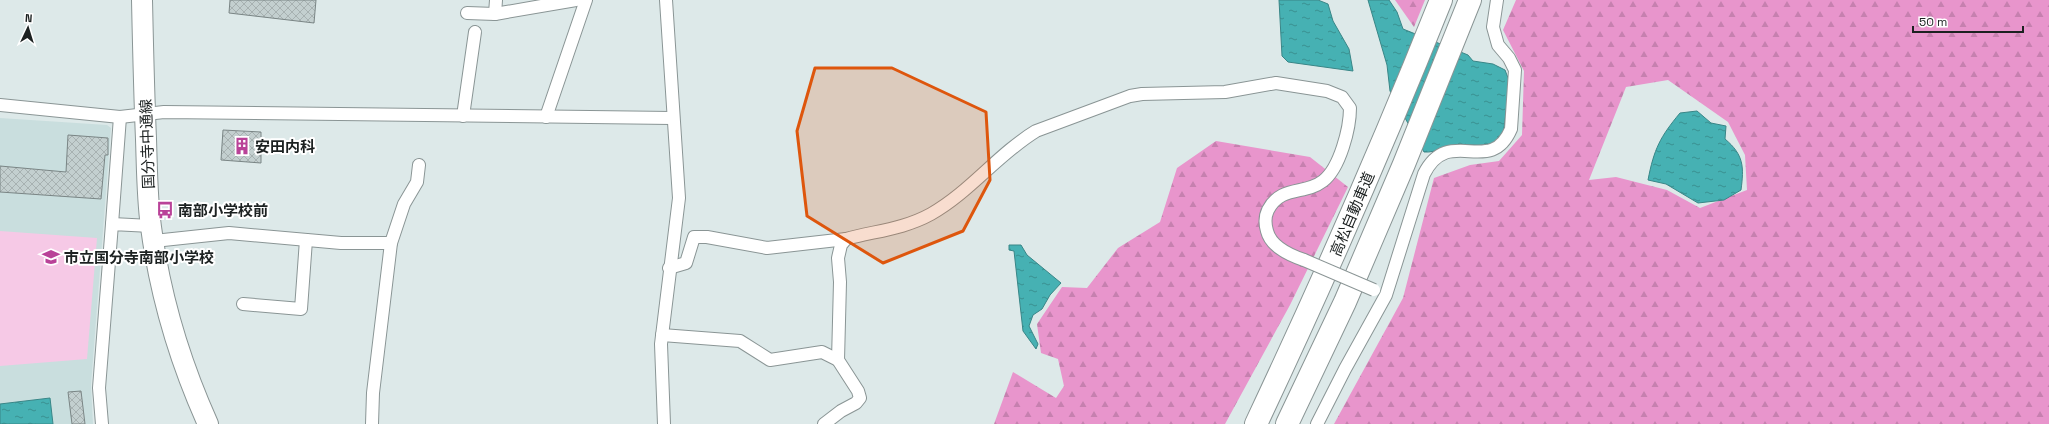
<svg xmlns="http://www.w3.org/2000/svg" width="2049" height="424" font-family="'Space Grotesk','Noto Sans JP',sans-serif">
  <defs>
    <pattern id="forest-firs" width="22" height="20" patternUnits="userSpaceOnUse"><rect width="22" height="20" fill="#e895cc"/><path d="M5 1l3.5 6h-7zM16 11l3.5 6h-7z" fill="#c680af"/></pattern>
    <pattern id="water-ripples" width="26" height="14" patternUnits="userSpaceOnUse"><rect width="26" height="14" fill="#46b1b3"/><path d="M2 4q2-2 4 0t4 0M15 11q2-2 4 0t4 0" fill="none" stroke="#3a9091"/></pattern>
    <pattern id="building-cross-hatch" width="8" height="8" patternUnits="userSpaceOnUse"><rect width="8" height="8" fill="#c3cfcf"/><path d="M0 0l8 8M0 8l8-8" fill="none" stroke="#a7b1b1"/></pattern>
  </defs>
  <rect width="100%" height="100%" fill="#dde9e9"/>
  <!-- built -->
  <path fill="#c9dede" d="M0,118L107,125L111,128L91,385L93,424H0Z"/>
  <!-- forest -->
  <g fill="url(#forest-firs)" fill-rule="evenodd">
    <path d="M1395,0H1425L1414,27Z"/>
    <path d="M1516,0H2049V424H1334L1403,298L1434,178L1470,165L1499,161L1522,135L1524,71L1503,30ZM1668,80L1728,122L1745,155L1747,190L1700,208L1667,190L1616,177L1589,180L1626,87Z"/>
    <path d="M1216,141L1310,157L1348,187L1290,305L1225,424H994L1013,372L1056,398L1064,386L1058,359L1041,353L1037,324L1062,287L1087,288L1118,248L1160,222L1177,168Z"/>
  </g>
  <!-- pitch -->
  <path fill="#f6c9e6" d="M0,231L97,238L87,359L0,366Z"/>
  <!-- water -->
  <g fill="url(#water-ripples)" stroke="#398687">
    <path d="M1279,0H1318L1328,4L1333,21L1349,49L1353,71L1288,62L1282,56Z"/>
    <path d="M1368,0H1389L1397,12L1403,29L1468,55L1473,61L1493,64L1505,70L1510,83L1503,135L1496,144C1484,147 1473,144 1461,145C1447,145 1437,153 1424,152L1390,91L1387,65Z"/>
    <path d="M1697,111L1711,123L1726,126L1725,139C1744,155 1744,167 1741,190L1724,200L1698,203L1666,184L1648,180C1654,149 1660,137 1680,113Z"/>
    <path d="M1009,245H1021L1027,255L1061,283L1050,295L1042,309L1033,315L1029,326L1038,344L1036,349L1023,331L1014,251L1009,250Z"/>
    <path d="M50,398L53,424H0V404Z"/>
  </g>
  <!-- building -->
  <g fill="url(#building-cross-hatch)" stroke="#7a8585">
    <path d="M230,0H316L314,23L229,13Z"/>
    <path d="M223,130L261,132V163L221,160Z"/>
    <path d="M68,135L108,138V155H105L101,199L0,192V166L66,172Z"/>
    <path d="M81,391L85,424H72L68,392Z"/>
  </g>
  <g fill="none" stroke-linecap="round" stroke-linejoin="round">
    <!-- street casing -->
    <g stroke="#8a9595" stroke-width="14">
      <g id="street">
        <path d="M467,13L495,14L576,0"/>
        <path d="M495,14L496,0"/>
        <path d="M0,105L120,117L164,112L672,118"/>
        <path d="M463,116L475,32"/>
        <path d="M546,117L586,0"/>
        <path d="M112,224L120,117"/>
        <path d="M154,241L229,233L341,243H391"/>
        <path d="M669,268L686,263L694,237H707L767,248L846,239"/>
        <path d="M243,304L301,309L306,240"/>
        <path d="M662,335L740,341L770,360L822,352L838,360"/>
        <path d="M102,424L99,388L112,224L151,226"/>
        <path d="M372,424L373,393L391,243L404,204L417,182L419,165"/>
        <path d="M664,424L661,344L679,198L666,0"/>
        <path d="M824,424L841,411L856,403L860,398L858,391L838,360L840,282L838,258L841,245L846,239C875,231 904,229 931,214C970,192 998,154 1036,131L1130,96L1142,94L1225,92L1276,83L1327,91L1342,97L1350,108C1350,128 1340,168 1323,181C1305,195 1281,185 1268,210C1265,216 1265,224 1267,231C1271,247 1289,255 1304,260"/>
        <path d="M1317,424L1345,369L1386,295L1424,174C1449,124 1490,178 1511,129L1515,70L1509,58L1498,45L1493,27L1497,0"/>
      </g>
    </g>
    <!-- primary casing -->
    <g stroke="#8a9595" stroke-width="22">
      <path id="primary" d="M142,0C143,46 144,93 146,139C147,168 147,198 151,227C160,295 180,362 208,424"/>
    </g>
    <!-- highway casing -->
    <g stroke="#8a9595" stroke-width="24">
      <g id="highway">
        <path d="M1256,424C1322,284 1384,143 1441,0"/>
        <path d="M1287,424L1345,302L1404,164L1470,0"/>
      </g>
    </g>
    <!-- street -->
    <use href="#street" stroke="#fff" stroke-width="12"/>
    <!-- primary -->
    <use href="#primary" stroke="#fff" stroke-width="20"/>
    <!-- highway -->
    <use href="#highway" stroke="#fff" stroke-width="22"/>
    <!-- street-bridge casing -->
    <g stroke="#8a9595" stroke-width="14" stroke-linecap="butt">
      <path id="street-bridge" d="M1304,260L1374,290"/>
    </g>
    <!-- street-bridge -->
    <use href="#street-bridge" stroke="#fff" stroke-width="12"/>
  </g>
  <!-- marked area -->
  <path fill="#de560d" fill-opacity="0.2" stroke="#de560d" stroke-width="3" stroke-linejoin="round" d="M815,68H892L986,112L990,180L963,231L883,263L807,216L797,131Z"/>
  <!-- icons -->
  <defs>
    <g id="building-bare" transform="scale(1.38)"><path d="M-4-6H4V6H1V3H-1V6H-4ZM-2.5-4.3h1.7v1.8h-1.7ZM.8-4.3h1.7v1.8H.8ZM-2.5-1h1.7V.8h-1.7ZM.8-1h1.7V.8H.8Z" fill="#b94298" stroke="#fff" stroke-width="2.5" paint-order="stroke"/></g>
    <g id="bus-bare" transform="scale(1.38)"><path d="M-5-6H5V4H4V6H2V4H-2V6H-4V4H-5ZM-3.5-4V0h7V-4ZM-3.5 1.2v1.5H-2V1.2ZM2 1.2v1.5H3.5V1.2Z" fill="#b94298" stroke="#fff" stroke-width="2.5" paint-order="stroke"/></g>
    <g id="school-bare" transform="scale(1.38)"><path d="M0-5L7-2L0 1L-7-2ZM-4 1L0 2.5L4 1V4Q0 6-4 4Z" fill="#b94298" stroke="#fff" stroke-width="2.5" paint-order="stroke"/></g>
  </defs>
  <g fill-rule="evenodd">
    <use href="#building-bare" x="242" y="146"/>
    <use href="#bus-bare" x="165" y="210"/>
    <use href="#school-bare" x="51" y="257"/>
  </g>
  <g text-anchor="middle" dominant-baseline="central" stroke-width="4" stroke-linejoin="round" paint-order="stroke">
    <!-- street labels -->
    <g font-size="15" fill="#1c2121" stroke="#fff">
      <text transform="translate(147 144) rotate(-92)">国分寺中通線</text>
      <text transform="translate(1352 214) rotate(-67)">高松自動車道</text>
    </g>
    <!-- poi labels -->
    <g font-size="15" font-weight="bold" fill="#1c2121" stroke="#fff" text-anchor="start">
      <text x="255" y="146">安田内科</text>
      <text x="178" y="210">南部小学校前</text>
      <text x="64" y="257">市立国分寺南部小学校</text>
    </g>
  </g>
  <!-- north arrow -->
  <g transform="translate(28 28) rotate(4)" stroke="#ffffff" stroke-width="3" paint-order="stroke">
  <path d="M0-3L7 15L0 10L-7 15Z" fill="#1c2121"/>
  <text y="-6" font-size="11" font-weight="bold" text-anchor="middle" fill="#1c2121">N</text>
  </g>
  <!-- scale -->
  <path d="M1913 26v6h110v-6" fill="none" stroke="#1c2121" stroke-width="2"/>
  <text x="1919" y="26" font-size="12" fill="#1c2121" stroke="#ffffff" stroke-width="3" paint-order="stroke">50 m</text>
</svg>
